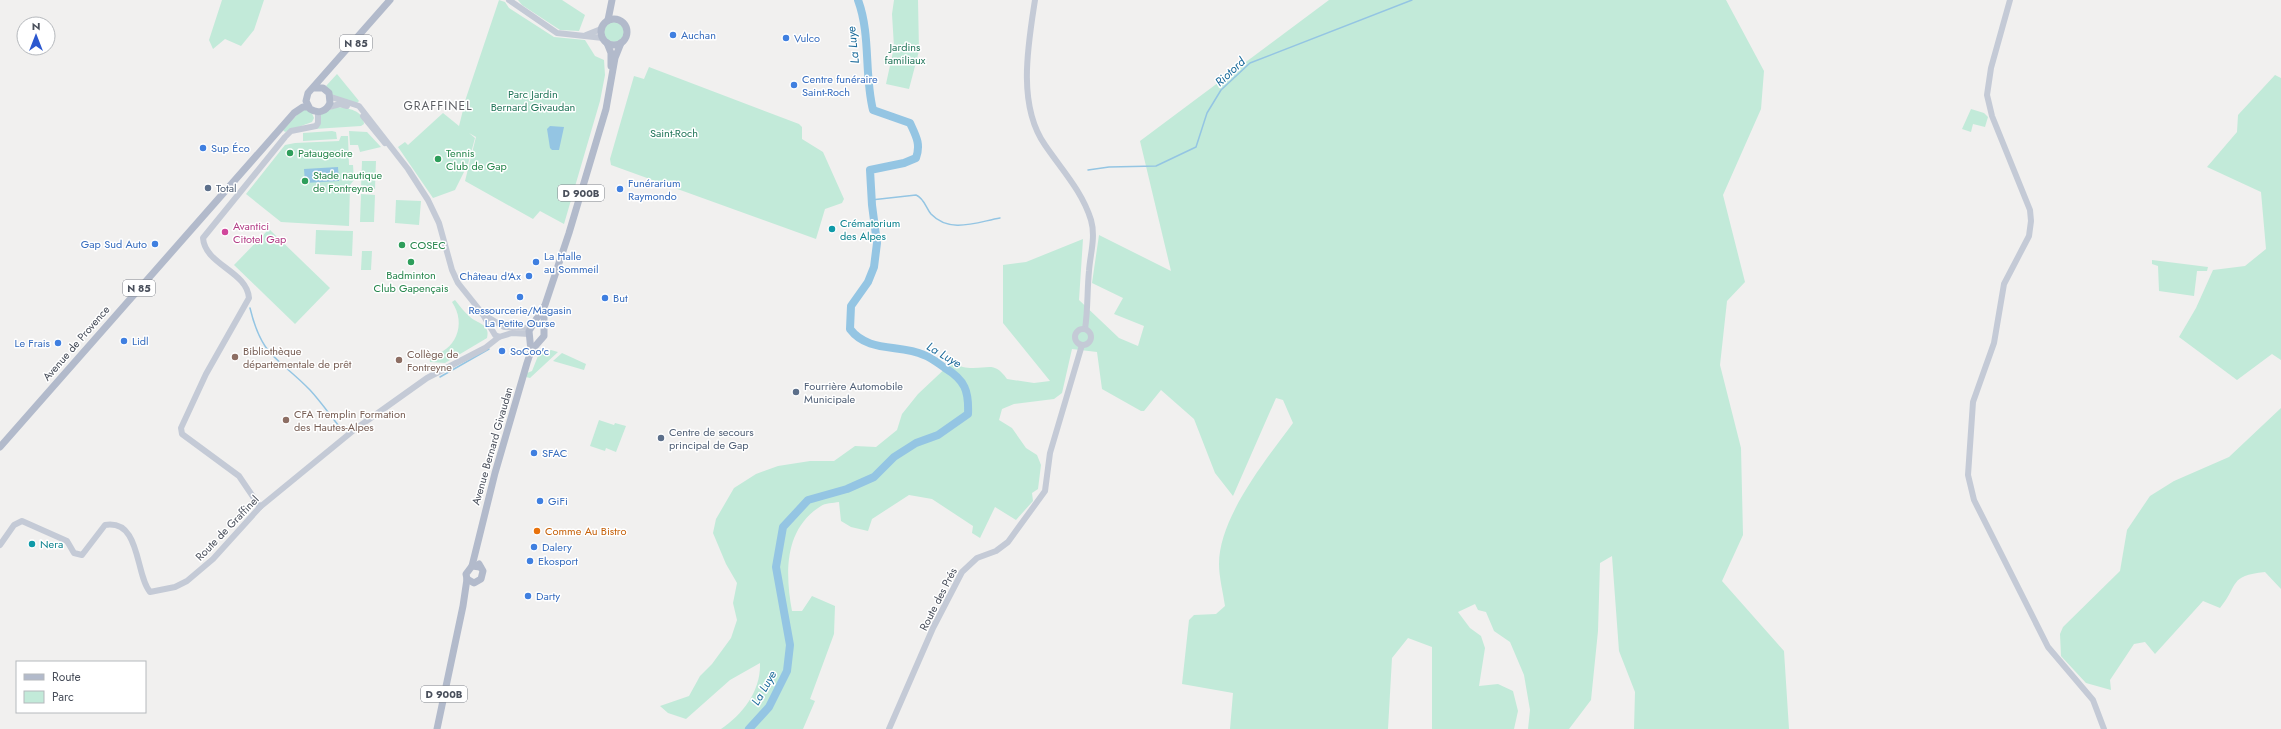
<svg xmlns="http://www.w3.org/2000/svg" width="2281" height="729" font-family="Jost,sans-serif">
  <rect width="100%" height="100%" fill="#f1f0ef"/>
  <!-- green -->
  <g fill="#c2ead9">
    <path d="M222,0H264L254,30L241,46L225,39L213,49L209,40Z"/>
    <path d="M499,0L505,2L509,8L554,37L585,40L595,56L604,60L605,75L600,101L564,224L540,211L533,219L465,181L476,137L469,133L475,138L468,164L455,190L433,198L398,147L405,142L408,145L443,113L459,126L466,98Z"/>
    <path d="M518,0H562L585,15L579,31L560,30L522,5Z"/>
    <path d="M894,0H918L919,51L909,89L886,84L894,47L892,14Z"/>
    <path d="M1329,0H1726L1764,71L1761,109L1723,195L1745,282L1727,301L1720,365L1741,448L1743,535L1722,581L1784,651L1789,729H1634L1635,692L1619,651L1612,556L1600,563L1598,631L1591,700L1569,729H1528L1530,710L1524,675L1510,642L1494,631L1486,612L1478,610L1475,604L1458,612L1470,628L1481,636L1485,648L1479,686L1498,684L1513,691L1518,711L1514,729H1432V647L1408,638L1392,658L1388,729H1230L1233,693L1182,684L1189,620L1194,615L1216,614L1225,606C1223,592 1219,577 1219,564C1219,517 1266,460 1293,423L1283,400L1276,398L1233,496L1215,473L1194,419L1161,390L1144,411H1141L1102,389L1097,352L1072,349L1062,393L1054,399L1014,404L1002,409L999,420L1012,428L1026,448L1037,455L1041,465L1038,489L1032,493L1033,501L1016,520L995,507L980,538L972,533L973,526L932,499L909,495L872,519L868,531L851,527L841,521L839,502C833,503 825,503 821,506C784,529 785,573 792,611H802L812,596L835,606L834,634L810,699L815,701L803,729H721C743,714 761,691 760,663L730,680L686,719L668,713L660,706L689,696L700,676L712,664L731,638L737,620L733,603L737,583L726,564L713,533L716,519L734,488L756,474L778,466L810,461H834L855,446L876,447L897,430L902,414L918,394L951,363C957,365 964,368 970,368C989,369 994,361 1007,379L1034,383L1050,381L1003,323V265L1026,262L1083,239L1079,300L1119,338L1138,346L1144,326L1114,314L1123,298L1092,283L1099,235L1171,271L1140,141Z"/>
    <circle cx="614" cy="32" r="10"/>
    <path d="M649,67L799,124L802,127V139L823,152L844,199L842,203L825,209L816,239L611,165L610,159L634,76L644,79Z"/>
    <path d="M337,74L359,101L357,103L333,96L326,86Z"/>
    <path d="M2275,75L2281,78V360L2272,354L2237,380L2179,337L2196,308L2213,270L2245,266L2266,249L2261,192L2207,167L2237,132L2238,115Z"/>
    <path d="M337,107C348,108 363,110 364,124L361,126L314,129L320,114Z"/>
    <path d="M306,109L311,111L314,118L312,122L285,132L283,130L298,114Z"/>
    <path d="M1971,109L1984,113L1988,117L1985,127L1973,124L1971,132L1962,129Z"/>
    <path d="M332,131L336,132L337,139L303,141V133Z"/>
    <path d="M349,131L367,132L381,147L360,152L358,145H350Z"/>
    <path d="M341,136H348L349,165H353L354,180L350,185L349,226L281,222L246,194L285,145L295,143L339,141Z"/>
    <path d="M362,161H376L375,189L361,188Z"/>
    <path d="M361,194L375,195L374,222H360Z"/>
    <path d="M396,200L421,201L419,225L395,223Z"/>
    <path d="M269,229L330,288L295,324L234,265Z"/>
    <path d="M316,230L353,231L352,256L315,254Z"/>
    <path d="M362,251H372L371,270H361Z"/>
    <path d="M2152,260L2208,267L2207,271H2197L2194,296L2159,291L2158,266L2152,264Z"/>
    <path d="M455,300C460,306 464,312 470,317C476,323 491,324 487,338L445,363L430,362L429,356C456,352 467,324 452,302Z"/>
    <path d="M551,350L558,352L530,378L526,377L527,373L532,371L538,356Z"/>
    <path d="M562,353L586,364L584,370L553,361Z"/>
    <path d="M2281,408V589L2265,572C2228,576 2239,585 2220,608L2203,601L2155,654L2145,642L2134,644L2110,680L2111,690L2086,683L2061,656L2060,634L2063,627L2120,571L2127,530L2150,496L2174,481L2229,457Z"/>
    <path d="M599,420L614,425L615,423L626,426L616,452L606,448L605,451L590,446Z"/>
  </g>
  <!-- water -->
  <g fill="#94c5e3">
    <path d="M550,126L564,127L559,150H552L550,148L547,129Z"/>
    <path d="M338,167L339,181L305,183L304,169Z"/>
  </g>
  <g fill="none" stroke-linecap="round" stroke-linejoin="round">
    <!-- stream -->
    <g stroke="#94c5e3" stroke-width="1.5">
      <path d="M1088,170L1109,167L1156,166L1196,147L1207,113L1221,90L1250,63L1412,0"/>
      <path d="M871,200L916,195C924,198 926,208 931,214C950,234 977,222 1000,218"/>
      <path d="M250,308C262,358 278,357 310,390C322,403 332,418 343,431"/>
      <path d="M440,377L489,349"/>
    </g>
    <!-- river -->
    <path stroke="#94c5e3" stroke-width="8" d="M749,729L769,707L787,671L790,645L776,567L783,527L808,500L847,489L874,477L894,457L916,443L938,435L968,414C969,391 965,380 945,368C939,364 932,358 924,355C900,344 868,353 850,329L851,306L868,282L874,267L877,243L872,205L870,170L904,163L916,158C921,144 916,136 910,123L873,110C864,74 871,35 858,0"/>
    <!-- secondary -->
    <g stroke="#c4cad6" stroke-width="6">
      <path d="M509,0L557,33L603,38"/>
      <path d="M1035,0C1028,45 1017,105 1045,145C1062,170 1082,191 1091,220C1096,237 1090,255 1089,271C1087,291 1088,310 1085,329"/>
      <path d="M2010,0L1991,68L1987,95L1992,116L2030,210L2031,221L2029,236L2004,284L1994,343L1973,402L1968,475L1974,500L2048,647L2093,700L2104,729"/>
      <path d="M586,35L601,29"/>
      <path d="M331,97L359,106L408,169L428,200L439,223L452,270L458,283L482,313L495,335L499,337L512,333L529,334"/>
      <path d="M329,107L340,104L347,106"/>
      <path d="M363,116L385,143"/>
      <path d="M486,316L504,327L530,328"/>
      <circle cx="1083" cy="337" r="8"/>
      <path d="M260,507L239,476L182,434L181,428L206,374L249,298C247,271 205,265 203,238L285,137L291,131L316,126L318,123V112"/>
      <path d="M0,545L14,525L22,521L67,541L74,553L82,555L105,525C141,519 135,574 150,592L175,587L187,581L213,559L260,507L354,430L427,378L485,348L499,337"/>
      <path d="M889,729L933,628L962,572L977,558L996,551L1008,542L1045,491L1050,453L1082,345"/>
    </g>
    <!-- primary -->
    <g stroke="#b2bacb" stroke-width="7">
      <circle cx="614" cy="32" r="13"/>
      <path d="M608,20L612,0"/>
      <path d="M607,43L611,53V66"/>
      <path d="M314,88H323L329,93L330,103C326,112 318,114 310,109L306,101L308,93L390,0"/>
      <path d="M531,351L529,331L545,305L569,233L606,109L615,58L621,43"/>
      <path d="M0,447L294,113L303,107H308"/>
      <path d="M472,566L495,473L527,363L531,351L544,336V311"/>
      <path d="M467,579L474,583L481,579L483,571L479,564"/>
      <path d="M437,729L463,606L467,579L466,574L472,566L480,567"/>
    </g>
  </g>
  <!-- markers -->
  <g fill="#3f7fe0" stroke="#fff" stroke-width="1.5">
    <circle cx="673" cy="35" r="4"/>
    <circle cx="786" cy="38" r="4"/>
    <circle cx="794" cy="85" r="4"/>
    <circle cx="203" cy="148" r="4"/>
    <circle cx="620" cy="189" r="4"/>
    <circle cx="155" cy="244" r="4"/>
    <circle cx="536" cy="262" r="4"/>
    <circle cx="529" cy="276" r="4"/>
    <circle cx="520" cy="297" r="4"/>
    <circle cx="605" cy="298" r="4"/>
    <circle cx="124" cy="341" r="4"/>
    <circle cx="58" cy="343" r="4"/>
    <circle cx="502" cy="351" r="4"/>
    <circle cx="534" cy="453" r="4"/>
    <circle cx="540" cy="501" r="4"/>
    <circle cx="534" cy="547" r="4"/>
    <circle cx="530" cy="561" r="4"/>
    <circle cx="528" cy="596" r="4"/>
  </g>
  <g fill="#2e9e5b" stroke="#fff" stroke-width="1.5">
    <circle cx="290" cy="153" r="4"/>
    <circle cx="438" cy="159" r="4"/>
    <circle cx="305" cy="181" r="4"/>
    <circle cx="402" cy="245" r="4"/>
    <circle cx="411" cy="262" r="4"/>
  </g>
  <g fill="#5c6f8a" stroke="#fff" stroke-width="1.5">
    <circle cx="208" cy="188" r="4"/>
    <circle cx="796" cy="392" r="4"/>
    <circle cx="661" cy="438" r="4"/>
  </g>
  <g fill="#0f9aa8" stroke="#fff" stroke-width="1.5">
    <circle cx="832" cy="229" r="4"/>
    <circle cx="32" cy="544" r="4"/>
  </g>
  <circle fill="#d1479c" stroke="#fff" stroke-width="1.5" cx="225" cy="232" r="4"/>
  <g fill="#8d6e63" stroke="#fff" stroke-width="1.5">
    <circle cx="235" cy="357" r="4"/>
    <circle cx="399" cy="360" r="4"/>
    <circle cx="286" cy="420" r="4"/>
  </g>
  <circle fill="#e8710a" stroke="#fff" stroke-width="1.5" cx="537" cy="531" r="4"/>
  <g text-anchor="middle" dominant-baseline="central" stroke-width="3" stroke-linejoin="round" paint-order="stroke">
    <!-- shield labels -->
    <g fill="#fff" stroke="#80848c" stroke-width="1">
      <rect x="340" y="35" width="32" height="16" rx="3"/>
      <rect x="558" y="185" width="46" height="16" rx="3"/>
      <rect x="123" y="280" width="32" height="16" rx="3"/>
      <rect x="421" y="686" width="46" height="16" rx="3"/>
    </g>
    <g font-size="10" font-weight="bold" fill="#494f5b">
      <text x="356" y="43">N 85</text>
      <text x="581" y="193">D 900B</text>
      <text x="139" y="288">N 85</text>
      <text x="444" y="694">D 900B</text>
    </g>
    <!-- shop labels -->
    <g font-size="11" fill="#366cbe" stroke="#fff" text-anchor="start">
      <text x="681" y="35">Auchan</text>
      <text x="794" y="38">Vulco</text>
      <text x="802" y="79">Centre funéraire<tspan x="802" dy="13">Saint-Roch</tspan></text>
      <text x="211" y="148">Sup Éco</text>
      <text x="628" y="183">Funérarium<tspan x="628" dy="13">Raymondo</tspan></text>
      <text x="147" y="244" text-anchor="end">Gap Sud Auto</text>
      <text x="544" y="256">La Halle<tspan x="544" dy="13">au Sommeil</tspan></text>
      <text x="521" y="276" text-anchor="end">Château d'Ax</text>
      <text x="613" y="298">But</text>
      <text x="520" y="310" text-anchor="middle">Ressourcerie/Magasin<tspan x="520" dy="13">La Petite Ourse</tspan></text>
      <text x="132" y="341">Lidl</text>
      <text x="50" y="343" text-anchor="end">Le Frais</text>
      <text x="510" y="351">SoCoo'c</text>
      <text x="542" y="453">SFAC</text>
      <text x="548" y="501">GiFi</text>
      <text x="542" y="547">Dalery</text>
      <text x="538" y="561">Ekosport</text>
      <text x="536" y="596">Darty</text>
    </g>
    <!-- park labels -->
    <g font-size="11" fill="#217559" stroke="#fff">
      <text x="905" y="47">Jardins<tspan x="905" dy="13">familiaux</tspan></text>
      <text x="533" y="94">Parc Jardin<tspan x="533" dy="13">Bernard Givaudan</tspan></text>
      <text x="674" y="133">Saint-Roch</text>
    </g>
    <!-- leisure labels -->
    <g font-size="11" fill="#27864d" stroke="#fff" text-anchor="start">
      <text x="298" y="153">Pataugeoire</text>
      <text x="446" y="153">Tennis<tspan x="446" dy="13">Club de Gap</tspan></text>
      <text x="313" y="175">Stade nautique<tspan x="313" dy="13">de Fontreyne</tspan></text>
      <text x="410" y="245">COSEC</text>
      <text x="411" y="275" text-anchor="middle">Badminton<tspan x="411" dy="13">Club Gapençais</tspan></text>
    </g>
    <!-- service labels -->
    <g font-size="11" fill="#4e5e75" stroke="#fff" text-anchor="start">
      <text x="216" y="188">Total</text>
      <text x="804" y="386">Fourrière Automobile<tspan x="804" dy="13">Municipale</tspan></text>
      <text x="669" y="432">Centre de secours<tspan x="669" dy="13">principal de Gap</tspan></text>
    </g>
    <!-- culture labels -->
    <g font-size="11" fill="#0d838f" stroke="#fff" text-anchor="start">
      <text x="840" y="223">Crématorium<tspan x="840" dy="13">des Alpes</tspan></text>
      <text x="40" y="544">Nera</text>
    </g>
    <!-- hotel labels -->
    <g font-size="11" fill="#b23c85" stroke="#fff" text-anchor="start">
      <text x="233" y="226">Avantici<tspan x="233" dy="13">Citotel Gap</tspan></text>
    </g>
    <!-- street labels -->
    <g font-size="11" fill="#494f5b" stroke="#fff">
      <text transform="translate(76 343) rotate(-49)">Avenue de Provence</text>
      <text transform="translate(492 446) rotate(-74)">Avenue Bernard Givaudan</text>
      <text transform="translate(227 528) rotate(-46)">Route de Graffinel</text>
      <text transform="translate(938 599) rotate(-63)">Route des Prés</text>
    </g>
    <!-- education labels -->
    <g font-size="11" fill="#785e54" stroke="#fff" text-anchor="start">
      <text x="243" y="351">Bibliothèque<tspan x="243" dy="13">départementale de prêt</tspan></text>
      <text x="407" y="354">Collège de<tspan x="407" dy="13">Fontreyne</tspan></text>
      <text x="294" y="414">CFA Tremplin Formation<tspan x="294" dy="13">des Hautes-Alpes</tspan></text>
    </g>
    <!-- food labels -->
    <g font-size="11" fill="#c56008" stroke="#fff" text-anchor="start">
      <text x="545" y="531">Comme Au Bistro</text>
    </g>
    <!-- water labels -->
    <g font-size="12" font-style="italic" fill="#1b6b9b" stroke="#fff">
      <text transform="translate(853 45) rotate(-96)">La Luye</text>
      <text transform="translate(1230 72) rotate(-43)">Riotord</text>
      <text transform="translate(944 355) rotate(31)">La Luye</text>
      <text transform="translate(764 688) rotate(-60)">La Luye</text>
    </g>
    <!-- neighbourhood labels -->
    <g font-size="12" letter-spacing="1" fill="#5c5e63" stroke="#fff">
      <text x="438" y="106">GRAFFINEL</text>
    </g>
  </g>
  <!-- legend -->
  <rect x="16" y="661" width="130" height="52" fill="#ffffff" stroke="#b6b9bd"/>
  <rect x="24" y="674" width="20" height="6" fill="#b2bacb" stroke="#b6b9bd"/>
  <text x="52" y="681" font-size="12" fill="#494f5b">Route</text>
  <rect x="24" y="691" width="20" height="12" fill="#c2ead9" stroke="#b6b9bd"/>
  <text x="52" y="701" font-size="12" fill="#494f5b">Parc</text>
  <!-- north arrow -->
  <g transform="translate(36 36)"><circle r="19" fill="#ffffff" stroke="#b6b9bd"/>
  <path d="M0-3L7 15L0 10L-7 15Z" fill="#2c58cf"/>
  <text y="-6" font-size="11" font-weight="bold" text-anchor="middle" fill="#494f5b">N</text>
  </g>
</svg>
